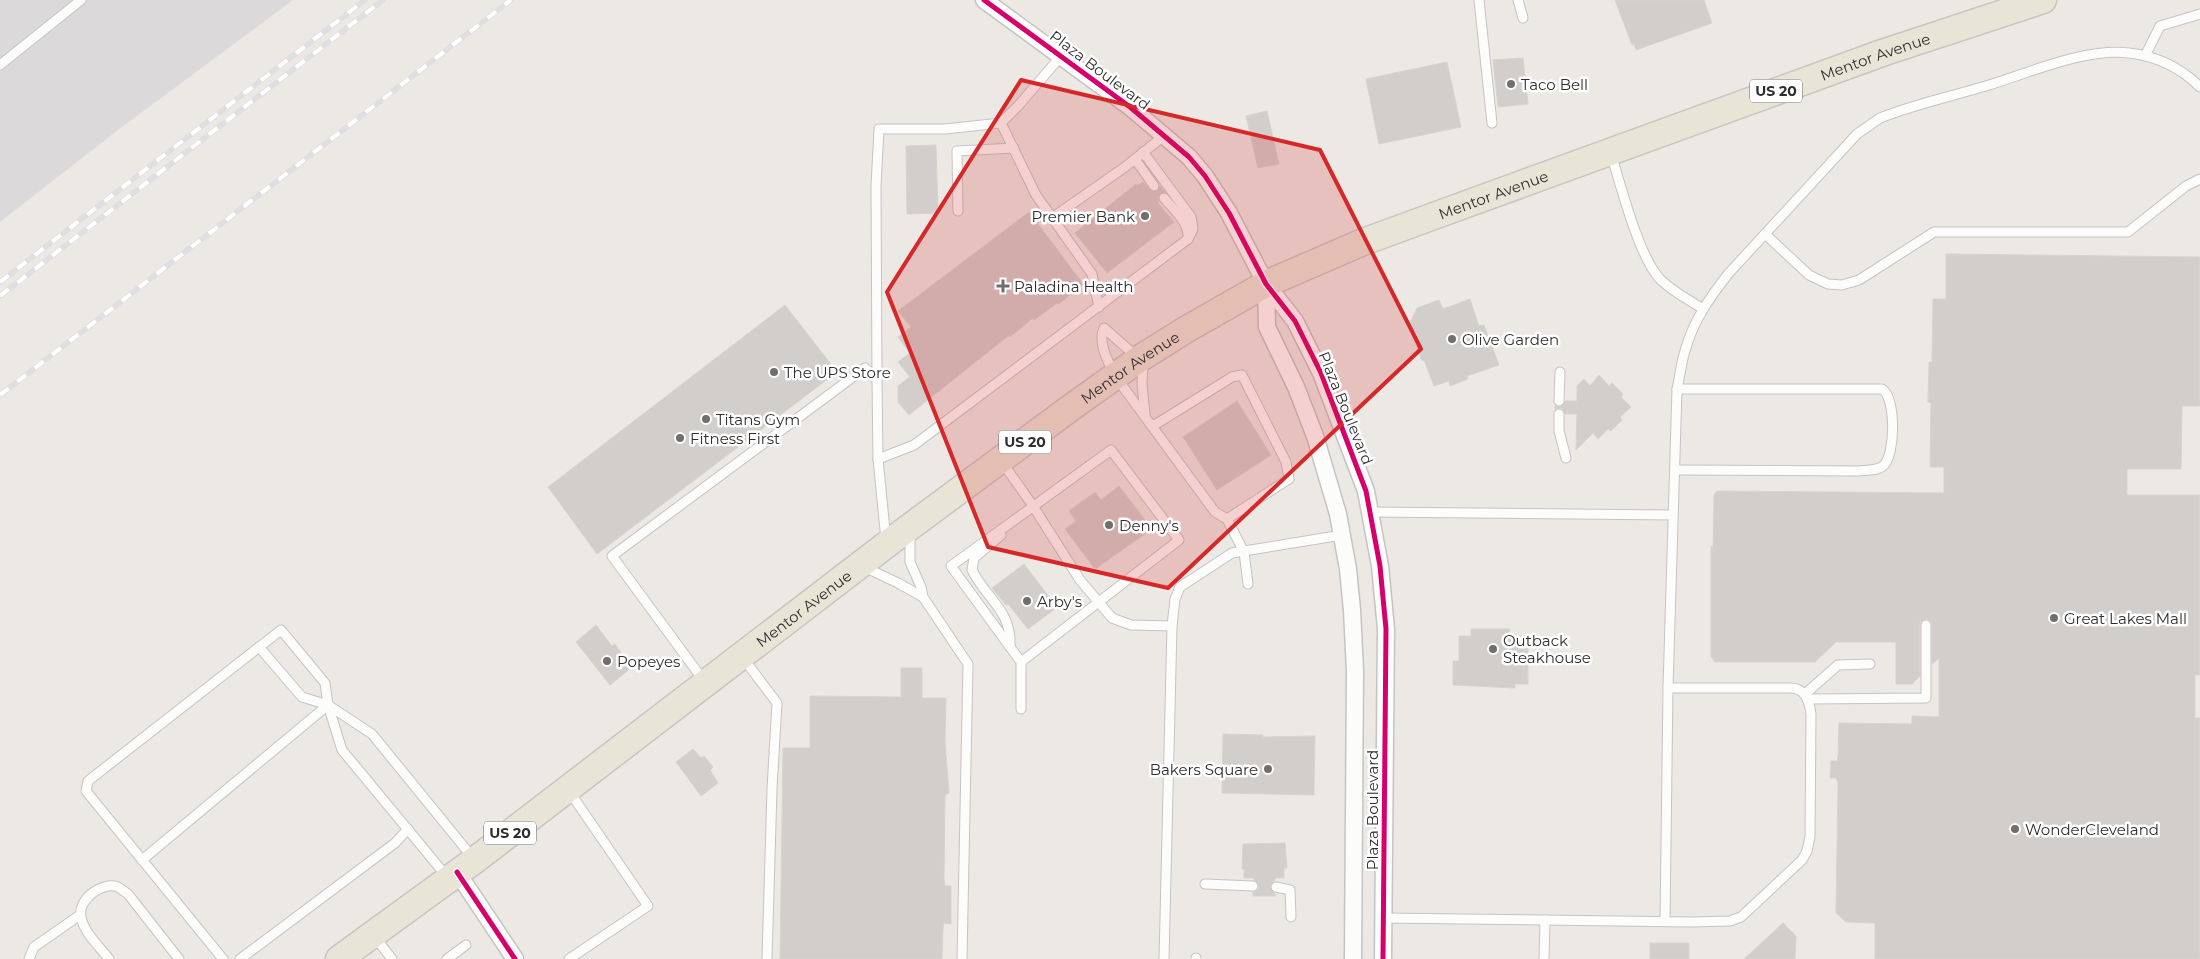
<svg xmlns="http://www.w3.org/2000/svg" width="2200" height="959" font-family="Montserrat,sans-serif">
  <rect width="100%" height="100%" fill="#ece8e4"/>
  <!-- industrial -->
  <path fill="#dcd9db" d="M0,0H293L118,130L0,222Z"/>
  <!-- building -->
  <g fill="#d1cecb" stroke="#d7d4d0">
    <path d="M1615,0H1704L1712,23L1636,50L1634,44L1632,45Z"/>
    <path d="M1523,58L1528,104L1498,107L1493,60Z"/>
    <path d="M1447,62L1461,127L1379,144L1366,79Z"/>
    <path d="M1267,111L1279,164L1258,168L1246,116Z"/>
    <path d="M936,145L938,213L907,214L906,146Z"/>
    <path d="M1143,182L1152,192L1157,191L1160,186L1165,192L1158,196V203L1174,222L1107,273L1075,233L1136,184L1137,186Z"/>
    <path d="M1029,212L1083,284L1059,304L1057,303L1034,320L1033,318L1010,337L1008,336L909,415L898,402V386L910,377L898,362L910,353L898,337L911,327L898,311Z"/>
    <path d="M1946,254L2200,257V406H2182L2181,469H2127V495H2200V675H2195V718H2200V959H1875V923L1846,922L1836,913L1838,782L1836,778H1830L1831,761H1837L1838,757L1839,723L1912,724V716L1939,717V658L1932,664V622L1926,619L1920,622V676L1912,684H1896V642H1836L1815,662H1715L1711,657V546L1713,548L1714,495L1717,491L1944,493V467H1930L1931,403L1928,402L1929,362H1932L1933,299H1946Z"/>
    <path d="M1470,299L1479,326L1484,325L1499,365L1467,376L1468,379L1450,386L1449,381L1434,386L1424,360L1422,361L1409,325L1417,308L1439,300L1443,309Z"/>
    <path d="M785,305L837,372L597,554L548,487Z"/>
    <path d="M1599,375L1609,386L1612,383L1623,394L1621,397L1631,407L1620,417L1622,420L1611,431L1608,429L1598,439L1593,433L1576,450L1577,414H1565L1562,408L1555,409V406L1561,407L1565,401H1577V386L1584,379L1590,386Z"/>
    <path d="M1237,401L1271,455L1217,490L1183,437Z"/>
    <path d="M1119,486L1152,529L1095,569L1065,529L1076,521L1069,511L1095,492L1101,500Z"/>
    <path d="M1024,564L1050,598L1048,600L1055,609L1028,629L1008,604L1006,605L992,588Z"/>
    <path d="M596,625L612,646L615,644L631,668L610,685L576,642Z"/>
    <path d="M1471,629H1510L1509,636H1528V684H1515V688L1453,685V661H1459V636H1471Z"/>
    <path d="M901,668H922V698H946L945,742L949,793L945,795L944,879L945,886H951V924L944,923L943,929L942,959H780L783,748H810V696L901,697Z"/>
    <path d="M1223,734L1263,735V737L1315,736L1314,795L1222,793Z"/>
    <path d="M693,749L701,758L704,756L713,767L710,770L718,783L701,796L676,762Z"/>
    <path d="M1285,843L1287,868H1284V878H1276L1270,886L1276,896H1253V892L1258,890L1259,886L1253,878H1244V869H1242L1243,844Z"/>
    <path d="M1783,923L1796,936L1795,959H1744Z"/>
    <rect x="1650" y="943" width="39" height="16"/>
  </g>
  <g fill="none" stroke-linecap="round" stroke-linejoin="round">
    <!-- service casing -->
    <g stroke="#c5c4c5" stroke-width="11">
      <g id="service">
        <path d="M1479,0L1492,123"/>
        <path d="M1518,0L1523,18"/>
        <path d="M2145,56L2160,26L2200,14"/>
        <path d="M0,65L81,0"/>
        <path d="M1001,123L1036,195L1092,274L1099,307"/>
        <path d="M1611,154C1621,186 1638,254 1659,278C1671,291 1688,299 1703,309"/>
        <path d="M1135,159L1154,186"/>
        <path d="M1164,198C1174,210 1190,223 1188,239"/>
        <path d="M958,211L957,151L1014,148"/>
        <path d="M1052,218L1125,167L1165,135"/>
        <path d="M1765,234L1809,275L1828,284L1842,285L1859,280L1934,232H2128L2186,186L2200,179"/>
        <path d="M1137,357L1104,328C1097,343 1109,363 1115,376L1215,512L1227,519L1289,479L1286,462L1242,375L1232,377L1153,426"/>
        <path d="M1143,363L1142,384L1145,415"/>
        <path d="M1559,401L1560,372"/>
        <path d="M1559,414V431L1566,458"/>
        <path d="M878,459L914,445L1188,239L1193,229L1191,217L1143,152"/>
        <path d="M1002,462L1033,506L1080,580L1112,618L1131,625L1172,626"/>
        <path d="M1676,470L1857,471C1865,470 1877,471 1883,466C1896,455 1896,397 1882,389H1677"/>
        <path d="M1371,512L1673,515"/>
        <path d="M1227,519L1244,552L1248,584"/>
        <path d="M910,534V562L921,587L923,597L968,664L962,959"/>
        <path d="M1001,535L974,558L972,570C987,600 1012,610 1010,647"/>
        <path d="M886,540L878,459L877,380L876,186L879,129H945L1001,123L1018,106L1061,56"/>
        <path d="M864,567L898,583L923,597"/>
        <path d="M259,647L302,697L328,705L372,734L473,858"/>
        <path d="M743,658L777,703L772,789L767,959"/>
        <path d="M1021,662L951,566L1111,450L1179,540L1021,662V709"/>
        <path d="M704,681L612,556L865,368L877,380"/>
        <path d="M1668,688L1677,389C1680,376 1681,363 1685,351C1693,321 1710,297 1729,273L1857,134L1880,118C1915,104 1953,96 1989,85C2031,72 2085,48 2129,53C2156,56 2181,68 2200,87"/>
        <path d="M1805,694L1838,665L1870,664"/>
        <path d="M1808,699L1926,698V625"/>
        <path d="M569,791L648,906L569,959"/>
        <path d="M142,860L328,705"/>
        <path d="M1205,884L1253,886"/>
        <path d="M1276,887L1290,890L1291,917"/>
        <path d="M1384,918L1692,922L1730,921L1741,917L1802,860L1807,851L1810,837L1811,714C1809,700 1805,688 1790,688H1668L1665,922"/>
        <path d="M374,936L392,959"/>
        <path d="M29,959L34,947L80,915"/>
        <path d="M109,959C100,947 84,933 81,917C77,900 102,881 118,887C121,889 125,892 128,894L179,959"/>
        <path d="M223,959L86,791L88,781L281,630L325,683L328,705L342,750L448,878"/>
        <path d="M240,959L395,843L408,829"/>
        <path d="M447,959L466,945"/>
        <path d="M1164,959L1172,626L1175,599L1180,587L1232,553L1342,535"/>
        <path d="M1196,959V958"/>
        <path d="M1544,959L1545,920"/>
      </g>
    </g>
    <!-- minor casing -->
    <g stroke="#c5c4c5" stroke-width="19">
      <g id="minor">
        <path d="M984,0L1130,107L1189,157L1205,176L1229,213L1266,284L1295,321L1321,373L1366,491L1380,566L1386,629L1383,959"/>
        <path d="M1266,284L1267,327L1296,387L1315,436L1338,514L1348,569L1352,610L1355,671L1353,959"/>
        <path d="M457,872L515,959"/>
      </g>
    </g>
    <!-- primary casing -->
    <g stroke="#c6c5c4" stroke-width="29">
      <g id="primary">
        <path id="s1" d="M339,959L475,860L899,535L1069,409L1139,359L1187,329L1266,284L1363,242L1442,213L1882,53L2043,0"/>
      </g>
    </g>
    <!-- service -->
    <use href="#service" stroke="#fcfcfb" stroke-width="9"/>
    <!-- minor -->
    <use href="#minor" stroke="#fcfcfb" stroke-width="16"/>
    <!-- primary -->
    <use href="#primary" stroke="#e8e4d6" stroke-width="26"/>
    <!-- rail casing -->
    <g stroke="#dfdfe1" stroke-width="5.5">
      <g id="rail">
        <path d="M0,282L365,0"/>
        <path d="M0,296L383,0"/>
        <path d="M0,395L511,0"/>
      </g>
    </g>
    <!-- rail -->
    <use href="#rail" stroke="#fff" stroke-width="4" stroke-dasharray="11" stroke-linecap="butt"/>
    <!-- cycleway casing -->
    <g stroke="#fff" stroke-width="8">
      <g id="cycleway">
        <path d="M984,0L1130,107L1189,157L1205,176L1229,213L1266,284L1295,321L1321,373L1366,491L1380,566L1386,629L1383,959"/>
        <path d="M457,872L515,959"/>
      </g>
    </g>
    <!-- cycleway -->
    <use href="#cycleway" stroke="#d6006c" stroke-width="5"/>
  </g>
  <!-- marked area -->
  <path fill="#d62828" fill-opacity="0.2" stroke="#d62828" stroke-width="4" stroke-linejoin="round" d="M1021,80L1320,150L1421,349L1168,588L988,547L887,292Z"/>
  <!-- markers -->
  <g fill="#706f6e" stroke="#fff" stroke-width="2">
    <circle cx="1511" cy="84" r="5"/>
    <circle cx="1145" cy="216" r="5"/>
    <path d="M1000.5 278.5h5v5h5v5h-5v5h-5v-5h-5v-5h5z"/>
    <circle cx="1452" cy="339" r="5"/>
    <circle cx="774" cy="372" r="5"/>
    <circle cx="706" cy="419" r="5"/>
    <circle cx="680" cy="438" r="5"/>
    <circle cx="1109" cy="525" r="5"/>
    <circle cx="1027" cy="601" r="5"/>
    <circle cx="2054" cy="618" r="5"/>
    <circle cx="1493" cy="649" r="5"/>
    <circle cx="607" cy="661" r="5"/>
    <circle cx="1268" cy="769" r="5"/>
    <circle cx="2015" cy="829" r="5"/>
  </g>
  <g text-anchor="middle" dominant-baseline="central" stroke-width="5" stroke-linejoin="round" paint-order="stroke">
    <!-- shield labels -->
    <g fill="#fff" stroke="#6d6d6d" stroke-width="1">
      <rect x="1750" y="79.5" width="52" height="23" rx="4"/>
      <rect x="999" y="430.5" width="52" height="23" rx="4"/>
      <rect x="484" y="821.5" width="52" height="23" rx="4"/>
    </g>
    <g font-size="14" font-weight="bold" fill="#2e2e2e">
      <text x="1776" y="91">US 20</text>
      <text x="1025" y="442">US 20</text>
      <text x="510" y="833">US 20</text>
    </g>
    <!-- street labels -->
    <g font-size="15" fill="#2e2e2e" stroke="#fff">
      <text stroke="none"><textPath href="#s1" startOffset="1798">Mentor Avenue</textPath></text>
      <text transform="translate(1100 70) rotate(37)">Plaza Boulevard</text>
      <text stroke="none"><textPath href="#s1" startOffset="1392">Mentor Avenue</textPath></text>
      <text stroke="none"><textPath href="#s1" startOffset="988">Mentor Avenue</textPath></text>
      <text transform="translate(1346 408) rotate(68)">Plaza Boulevard</text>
      <text stroke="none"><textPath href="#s1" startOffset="582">Mentor Avenue</textPath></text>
      <text transform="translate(1372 810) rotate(-90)">Plaza Boulevard</text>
    </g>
    <!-- poi labels -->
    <g font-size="15" fill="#2e2e2e" stroke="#fff" text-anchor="start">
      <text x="1521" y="84">Taco Bell</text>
      <text x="1135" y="216" text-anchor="end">Premier Bank</text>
      <text x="1014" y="286">Paladina Health</text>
      <text x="1462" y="339">Olive Garden</text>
      <text x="784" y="372">The UPS Store</text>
      <text x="716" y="419">Titans Gym</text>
      <text x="690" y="438">Fitness First</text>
      <text x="1119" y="525">Denny's</text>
      <text x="1037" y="601">Arby's</text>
      <text x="2064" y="618">Great Lakes Mall</text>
      <text x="1503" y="640">Outback<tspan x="1503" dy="17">Steakhouse</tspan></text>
      <text x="617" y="661">Popeyes</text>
      <text x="1258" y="769" text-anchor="end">Bakers Square</text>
      <text x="2025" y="829">WonderCleveland</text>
    </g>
  </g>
</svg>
